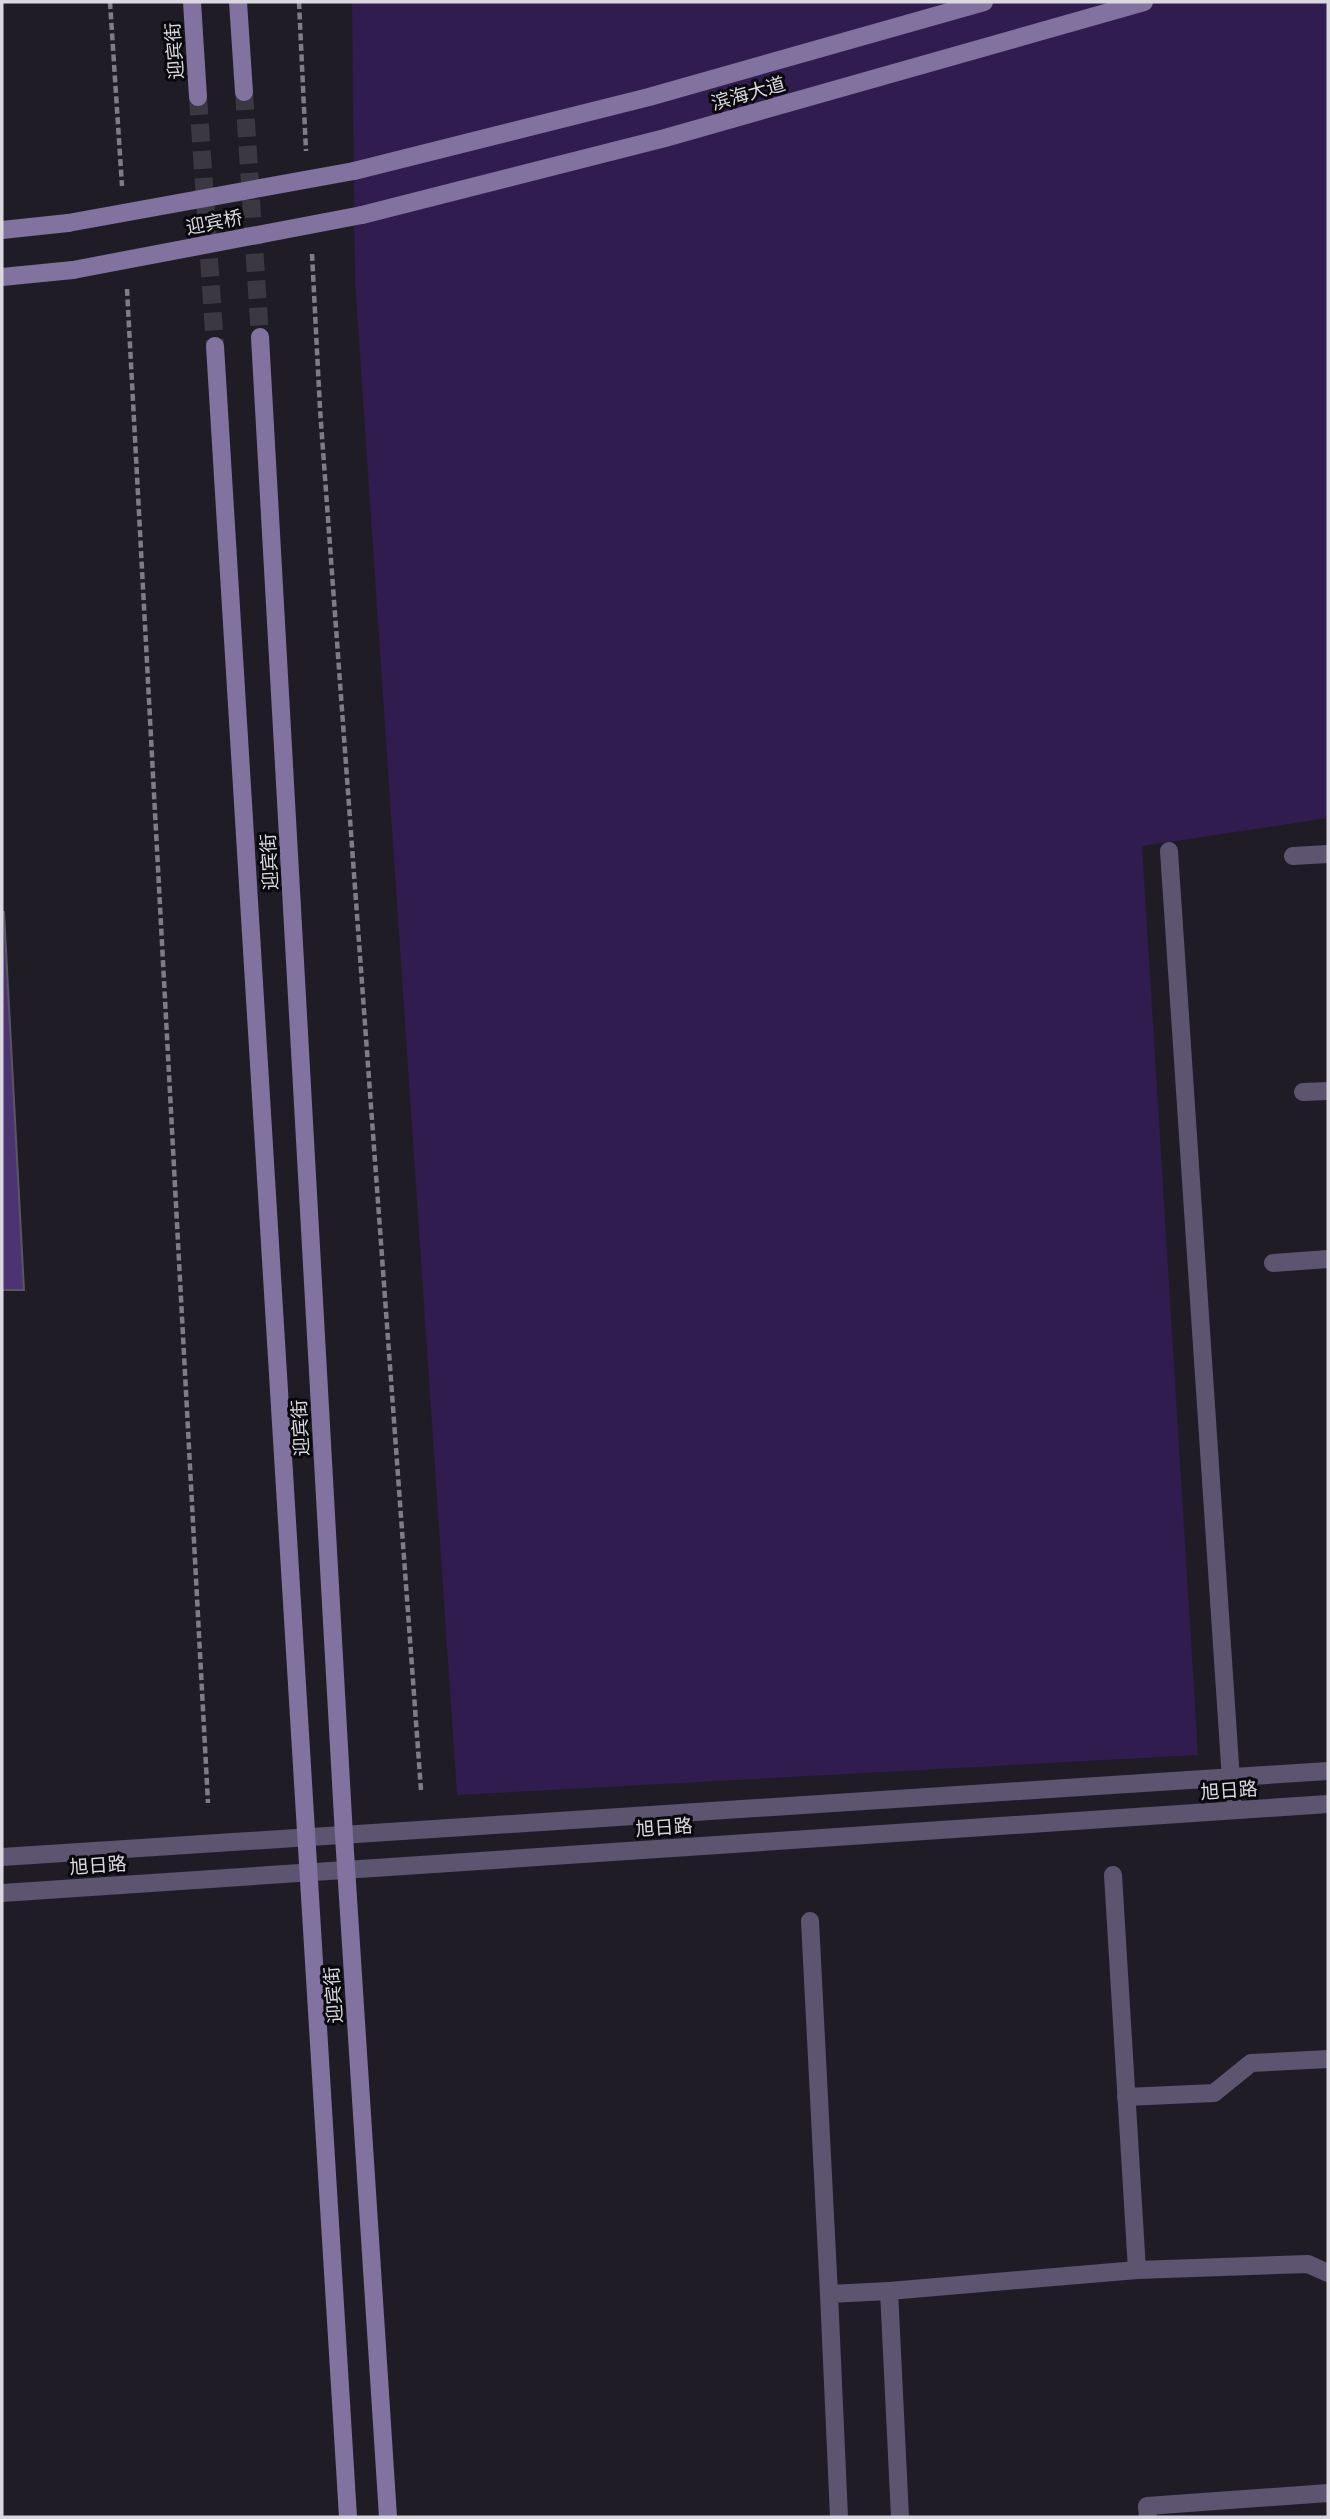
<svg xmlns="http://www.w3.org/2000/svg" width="1330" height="2519" font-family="'IBM Plex Sans','Noto Sans SC',sans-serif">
  <rect width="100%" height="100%" fill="#1f1c26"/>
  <!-- green -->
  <path fill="#311c50" d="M352,2H1328V818L1142,846L1198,1755L457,1795L355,280Z"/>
  <!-- building -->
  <path fill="#4b3471" stroke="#595661" stroke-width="2" d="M2,912H4L24,1290H2Z"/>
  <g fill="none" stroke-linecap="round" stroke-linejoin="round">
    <!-- secondary-tunnel -->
    <g stroke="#3b3842" stroke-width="18" stroke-dasharray="18 9" stroke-linecap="butt">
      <path d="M244,92L260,337"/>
      <path d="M198,97L215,346"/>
    </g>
    <!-- path -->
    <g stroke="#7e7c84" stroke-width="4.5" stroke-dasharray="7 3.5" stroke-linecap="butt">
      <path d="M110,2L122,186"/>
      <path d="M299,2L306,151"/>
      <path d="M312,254L320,409L421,1790"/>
      <path d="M127,289L208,1803"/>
    </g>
    <!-- service -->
    <g stroke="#5d5470" stroke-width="18">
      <path d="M1169,851L1233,1810"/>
      <path d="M1293,856L1328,854"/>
      <path d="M1303,1092L1328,1091"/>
      <path d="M1273,1263L1328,1259"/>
      <path d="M1113,1875L1137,2270L1308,2264L1328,2273"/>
      <path d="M810,1921L829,2294"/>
      <path d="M1126,2097L1214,2093L1251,2063L1328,2059"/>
      <path d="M889,2291L1137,2270"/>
      <path d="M839,2517L829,2294L889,2291L900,2517"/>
      <path d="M1148,2517L1147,2506L1328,2493"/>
    </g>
    <!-- minor -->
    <g stroke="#5d5470" stroke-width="18">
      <path d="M2,1857L1328,1771"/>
      <path d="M2,1893L1328,1804"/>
    </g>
    <!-- secondary -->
    <g stroke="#81729f" stroke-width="18">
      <path d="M192,2L198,97"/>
      <path d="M238,2L244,92"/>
      <path d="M354,171L649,97L984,2"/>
      <path d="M362,215L665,138L1144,2"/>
      <path d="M2,230L68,223"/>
      <path d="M2,277L73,270"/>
      <path d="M260,337L344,1836L388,2517"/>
      <path d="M215,346L348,2517"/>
    </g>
    <!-- secondary-bridge -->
    <g stroke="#81729f" stroke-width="18">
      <path d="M68,223L354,171"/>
      <path d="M73,270L362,215"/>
    </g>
  </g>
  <g text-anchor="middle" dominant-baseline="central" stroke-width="6" stroke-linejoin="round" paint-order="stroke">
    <!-- street labels -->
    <g font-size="19" fill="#dbd9df" stroke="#09080c">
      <text transform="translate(174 51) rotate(-94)">迎宾街</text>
      <text transform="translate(748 93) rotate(-16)">滨海大道</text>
      <text transform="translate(214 222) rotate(-11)">迎宾桥</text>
      <text transform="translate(269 862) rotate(-93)">迎宾街</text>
      <text transform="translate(300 1428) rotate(-93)">迎宾街</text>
      <text transform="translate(1229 1790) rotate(-4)">旭日路</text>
      <text transform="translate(664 1827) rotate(-4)">旭日路</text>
      <text transform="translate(98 1865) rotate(-4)">旭日路</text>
      <text transform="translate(333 1995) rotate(-94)">迎宾街</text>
    </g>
  </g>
  <!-- border -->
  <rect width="1330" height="2519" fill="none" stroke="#dbd9df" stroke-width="7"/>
</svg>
